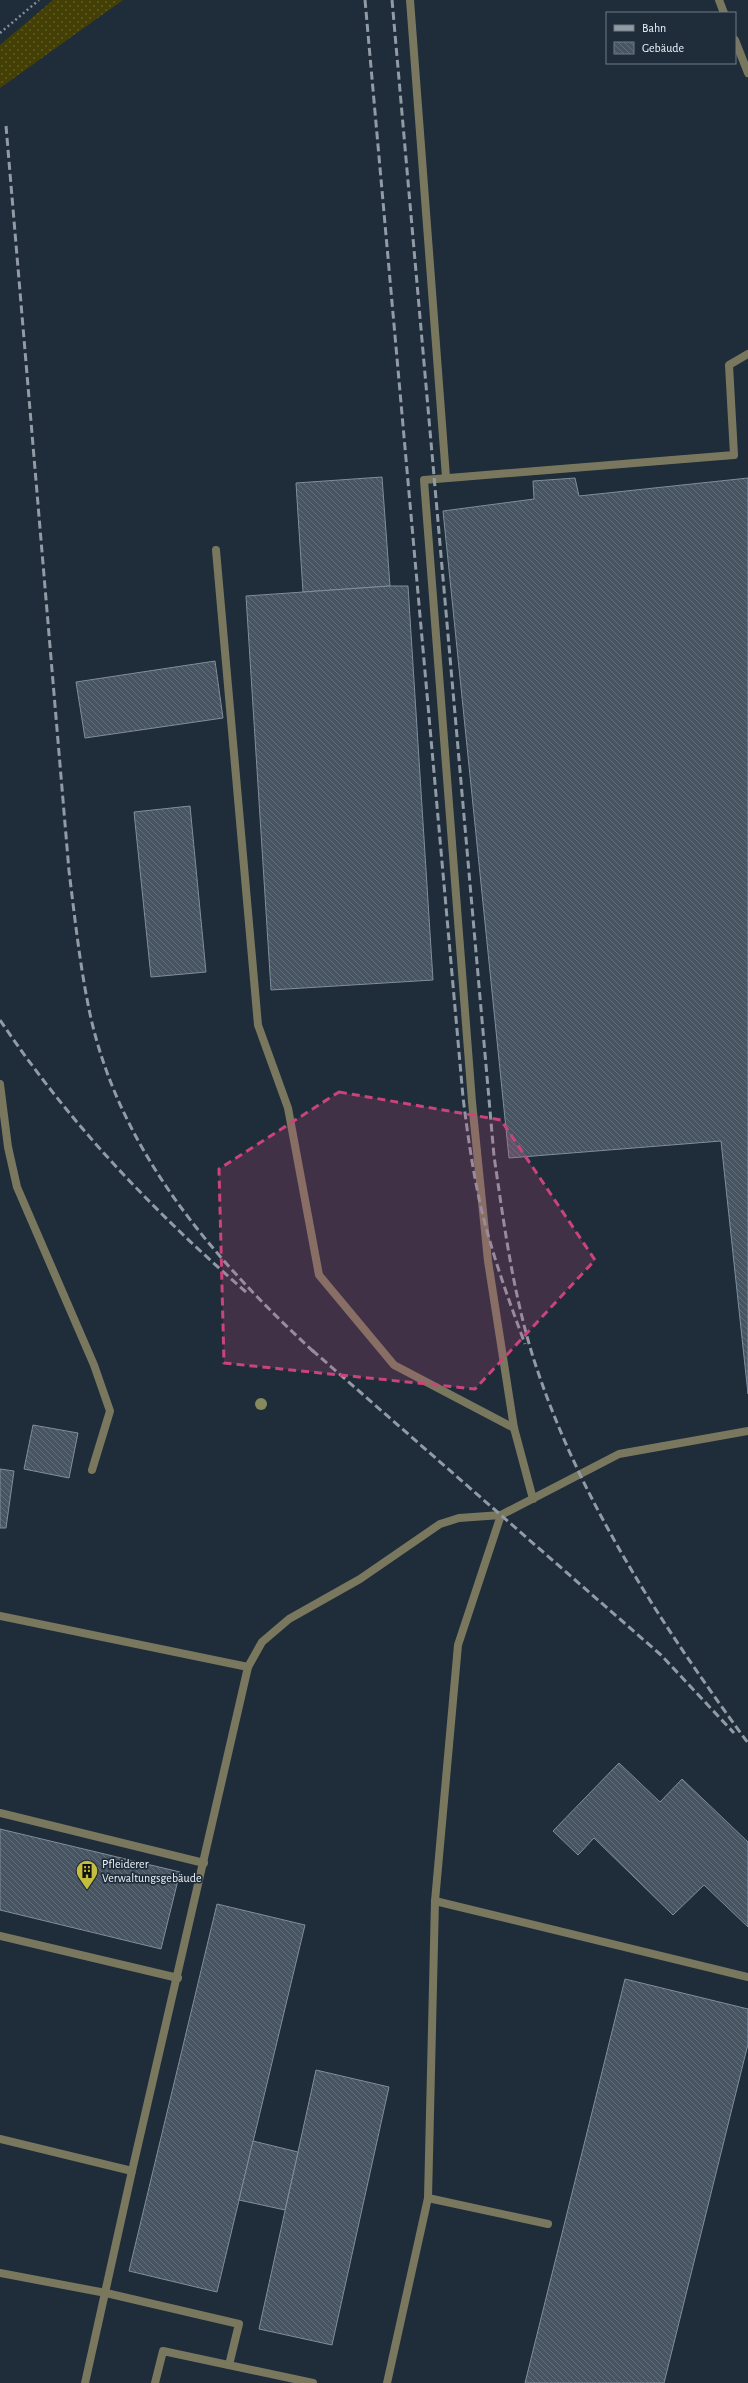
<svg xmlns="http://www.w3.org/2000/svg" width="748" height="2383" font-family="'Alegreya Sans',sans-serif">
  <defs>
    <pattern id="grass-dots" width="8" height="8" patternUnits="userSpaceOnUse"><rect width="8" height="8" fill="#444005"/><path d="M2 2h.1M6 6h.1" fill="none" stroke="#5f5c2a" stroke-width="1.8" stroke-linecap="round"/></pattern>
    <pattern id="building-back-hatch" width="6" height="6" patternUnits="userSpaceOnUse"><rect width="6" height="6" fill="#475563"/><path d="M-1 5l2 2M0 0l6 6M5-1l2 2" fill="none" stroke="#626e7a"/></pattern>
  </defs>
  <rect width="100%" height="100%" fill="#1f2c39"/>
  <!-- grass -->
  <path fill="url(#grass-dots)" d="M53,0H123L0,88V45Z"/>
  <!-- building -->
  <g fill="url(#building-back-hatch)" stroke="#7e8e9d">
    <path d="M382,477L390,586L303,592L296,483Z"/>
    <path d="M575,478L579,496L748,478V1394L721,1141L509,1158L443,511L534,499L533,481Z"/>
    <path d="M390,586H408L433,980L271,990L246,596Z"/>
    <path d="M215,661L223,718L85,738L76,682Z"/>
    <path d="M190,806L206,972L151,977L134,812Z"/>
    <path d="M33,1425L78,1433L69,1478L24,1469Z"/>
    <path d="M0,1469L14,1471L6,1528H0Z"/>
    <path d="M619,1763L660,1802L682,1779L748,1842V1927L704,1885L673,1915L594,1838L578,1855L553,1831Z"/>
    <path d="M0,1829L180,1872L161,1949L0,1910Z"/>
    <path d="M217,1904L305,1925L217,2292L129,2271Z"/>
    <path d="M625,1979L748,2009V2044L664,2383H525Z"/>
    <path d="M316,2070L389,2087L332,2345L259,2329Z"/>
    <path d="M253,2141L298,2152L285,2210L239,2200Z"/>
  </g>
  <g fill="none" stroke-linecap="round" stroke-linejoin="round">
    <!-- path -->
    <path stroke="#838e98" stroke-width="2.5" stroke-dasharray="2 3" stroke-linecap="butt" d="M0,33L39,0"/>
    <!-- service -->
    <g stroke="#79785e" stroke-width="8">
      <path d="M410,0L446,477"/>
      <path d="M719,0L724,13"/>
      <path d="M735,40L748,73"/>
      <path d="M216,550L258,1025L288,1108L319,1275L394,1365L514,1428"/>
      <path d="M0,1084L8,1147L17,1187L94,1365L110,1411L92,1470"/>
      <path d="M533,1499L514,1428L488,1261L472,1102L424,480L734,455L729,365L748,354"/>
      <path d="M0,1616L248,1667"/>
      <path d="M0,1813L204,1863"/>
      <path d="M435,1901L748,1977"/>
      <path d="M0,1936L178,1978"/>
      <path d="M0,2139L132,2171"/>
      <path d="M428,2198L548,2224"/>
      <path d="M0,2273L106,2293L239,2324L229,2365"/>
      <path d="M85,2383L132,2171L248,1667L262,1642L289,1619L360,1579L440,1524L459,1518L501,1515"/>
      <path d="M155,2383L163,2351L313,2383"/>
      <path d="M387,2383L428,2198L435,1901L458,1645L501,1515L619,1454L748,1431"/>
    </g>
    <!-- rail -->
    <g stroke="#909ba5" stroke-width="3" stroke-dasharray="8 4" stroke-linecap="butt">
      <path d="M365,0L463,1097C468,1138 474,1180 484,1220C495,1262 510,1304 525,1344"/>
      <path d="M392,0L494,1156C504,1224 513,1294 534,1360C580,1502 661,1624 748,1743"/>
      <path d="M6,126L69,871C75,919 80,967 90,1014C120,1152 214,1260 315,1353"/>
      <path d="M0,1020C70,1124 152,1210 246,1292"/>
      <path d="M312,1350L661,1655L734,1733"/>
    </g>
  </g>
  <!-- trees -->
  <circle fill="#868a5d" cx="261" cy="1404" r="6"/>
  <!-- marked area -->
  <path fill="#ca447b" fill-opacity="0.2" stroke="#ca447b" stroke-width="3" stroke-dasharray="8 5" stroke-linejoin="round" d="M339,1092L501,1120L595,1260L475,1389L224,1363L219,1169Z"/>
  <!-- icons -->
  <defs>
    <g id="building-pin" transform="scale(1.15)"><path d="M0 17L-7.5 6A9.5 9.5 0 1 1 7.5 6Z" fill="#c4bd3e" stroke="#1f2c39"/><path d="M-4-6H4V6H1V3H-1V6H-4ZM-2.5-4.3h1.7v1.8h-1.7ZM.8-4.3h1.7v1.8H.8ZM-2.5-1h1.7V.8h-1.7ZM.8-1h1.7V.8H.8Z" fill="#111"/></g>
  </defs>
  <g fill-rule="evenodd">
    <use href="#building-pin" x="87" y="1871"/>
  </g>
  <g text-anchor="middle" dominant-baseline="central" stroke-width="3.5" stroke-linejoin="round" paint-order="stroke">
    <!-- poi labels -->
    <g font-size="12" fill="#ecf5fd" stroke="#1f2c39" text-anchor="start">
      <text x="102" y="1864">Pfleiderer<tspan x="102" dy="14">Verwaltungsgebäude</tspan></text>
    </g>
  </g>
  <!-- legend -->
  <rect x="606" y="12" width="130" height="52" fill="#1f2c39" stroke="#717c87"/>
  <rect x="614" y="25" width="20" height="6" fill="#909ba5" stroke="#717c87"/>
  <text x="642" y="32" font-size="12" fill="#ecf5fd">Bahn</text>
  <rect x="614" y="42" width="20" height="12" fill="url(#building-back-hatch)" stroke="#717c87"/>
  <text x="642" y="52" font-size="12" fill="#ecf5fd">Gebäude</text>
</svg>
